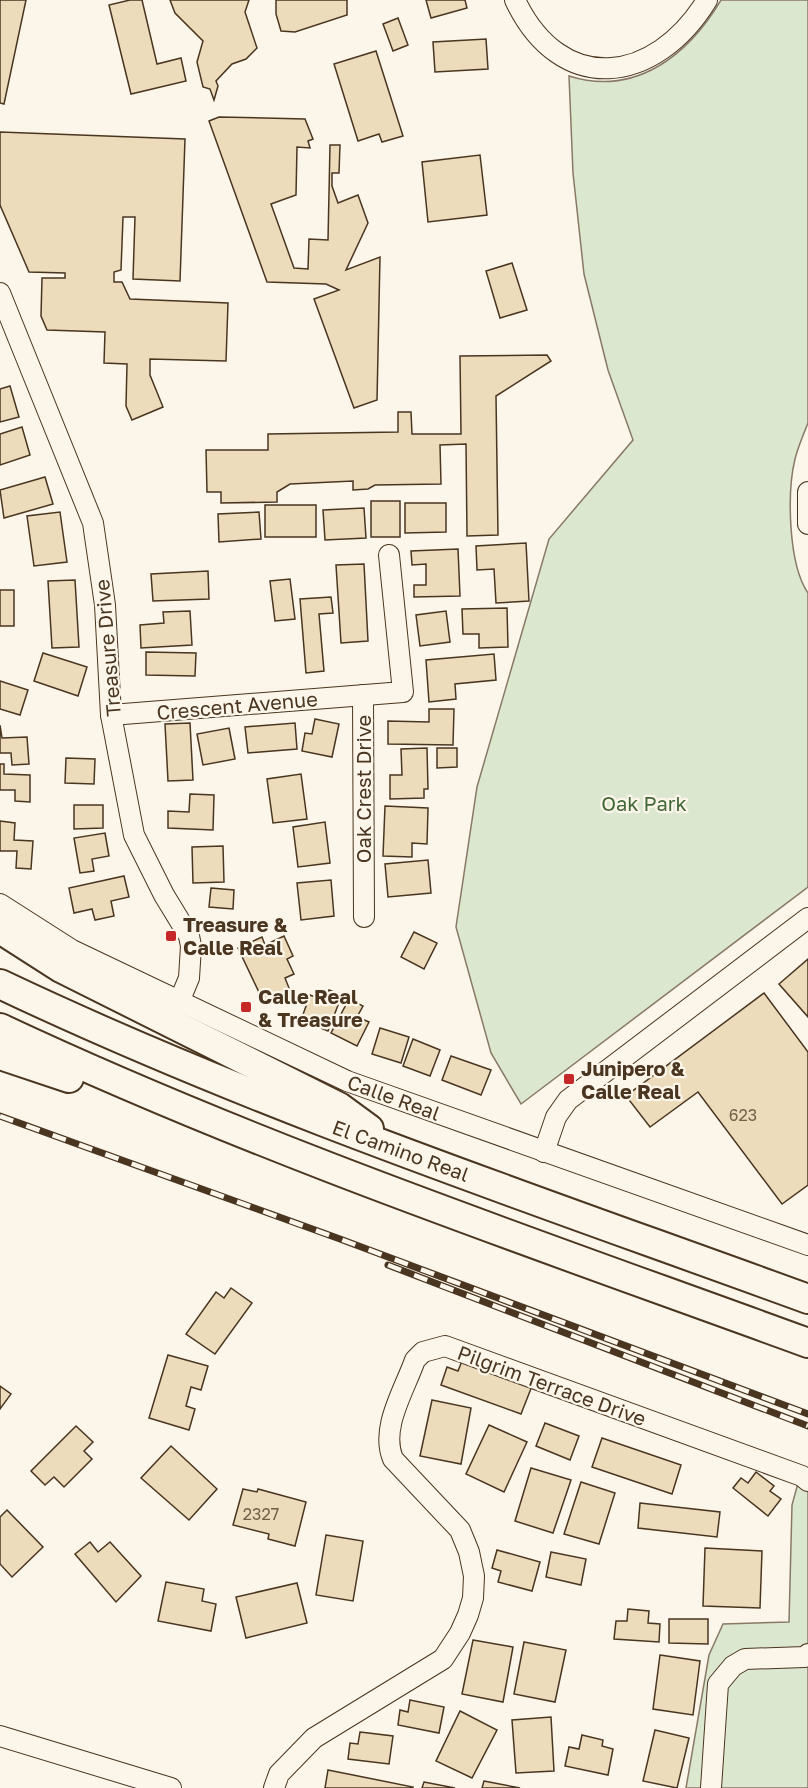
<svg xmlns="http://www.w3.org/2000/svg" width="808" height="1788" font-family="'Golos Text',sans-serif">
  <rect width="100%" height="100%" fill="#fbf6e9"/>
  <!-- green -->
  <g fill="#dce7d0" stroke="#887966" stroke-width="1.5">
    <path d="M721,0H808V423C803,435 798,447 795,459C787,492 788,564 808,593V887L521,1104L491,1053L456,927L477,787L549,539L633,440L608,370L584,274L573,173L569,76C636,97 688,55 721,0Z"/>
    <path d="M798,1483H808V1788H686L709,1655L723,1624L789,1622L792,1505Z"/>
  </g>
  <!-- building -->
  <g fill="#ecdcbc" stroke="#4a3520" stroke-width="1.5">
    <path d="M0,0H26L4,104L0,103Z"/>
    <path d="M130,0H142L157,64L181,58L186,81L131,94L109,5Z"/>
    <path d="M170,0H249L245,12L257,48L246,59L232,64L216,81L218,86L214,100L210,89L203,87L197,62L203,41L175,13Z"/>
    <path d="M276,0H347V15L295,32L281,31L276,14Z"/>
    <path d="M426,0H465L467,8L431,18Z"/>
    <path d="M398,18L408,45L393,51L383,24Z"/>
    <path d="M486,39L488,69L435,72L433,42Z"/>
    <path d="M376,51L403,136L382,142L379,134L358,141L334,64Z"/>
    <path d="M219,117L305,119L313,139L308,141L310,148L297,147L296,195L271,204L294,268L308,269L309,239L328,240L330,145H340L339,173H332V186L338,203L358,195L368,223L346,270L380,257L377,400L354,408L314,299L339,290L326,284L267,282L209,121Z"/>
    <path d="M0,132L185,139L180,281L133,279L135,217H123L121,270L114,272V282H122L130,299L228,303L226,361L150,359V375L163,407L132,420L126,406L127,364L104,363L105,332L47,330L41,316L42,278H65V273L29,272L0,205Z"/>
    <path d="M480,155L487,215L428,222L422,162Z"/>
    <path d="M512,263L527,310L500,318L486,271Z"/>
    <path d="M547,355L551,361L496,396L498,535L467,536L466,444L440,445L441,484L375,485L368,489L353,490V481L290,484L277,492V502L221,503V492H207L206,450H268V434L398,432V412H411L412,434H461L460,356Z"/>
    <path d="M10,386L19,417L0,422V389Z"/>
    <path d="M22,427L30,455L0,465V434Z"/>
    <path d="M45,477L53,504L4,518L0,490Z"/>
    <rect x="371" y="501" width="29" height="36"/>
    <path d="M405,503H446V532L405,533Z"/>
    <rect x="265" y="505" width="51" height="32"/>
    <path d="M364,508L366,538L325,540L323,510Z"/>
    <path d="M60,512L67,562L34,566L27,516Z"/>
    <path d="M259,512L261,539L219,542L218,514Z"/>
    <path d="M526,543L529,601L496,603L494,569L477,570L476,546Z"/>
    <path d="M458,549L460,596L414,597V585H426V564L412,565L411,551Z"/>
    <path d="M364,564L368,641L341,643L336,565Z"/>
    <path d="M208,571L209,599L153,601L151,574Z"/>
    <path d="M290,579L295,619L275,621L270,581Z"/>
    <path d="M75,580L79,647L52,648L48,581Z"/>
    <rect x="0" y="590" width="14" height="36"/>
    <path d="M331,597L333,613L319,614L324,671L306,673L300,599Z"/>
    <path d="M507,608L508,647L479,648V634H463L462,609Z"/>
    <path d="M190,611L192,645L141,648L140,625L164,623L163,612Z"/>
    <path d="M446,611L450,642L420,646L416,615Z"/>
    <path d="M146,652L196,653L195,676L146,675Z"/>
    <path d="M43,653L87,667L78,696L34,681Z"/>
    <path d="M494,654L496,680L455,684L456,699L429,702L426,660Z"/>
    <path d="M0,681L28,690L20,715L0,709Z"/>
    <path d="M429,709H454L453,745L388,744V721L429,722Z"/>
    <path d="M315,719L339,724L332,757L302,751L305,733L312,734Z"/>
    <path d="M190,723L193,780L168,781L165,724Z"/>
    <path d="M295,723L297,749L248,753L245,727Z"/>
    <path d="M0,725L2,738L27,737L29,764L12,765L11,753H0Z"/>
    <path d="M229,728L235,759L203,765L197,734Z"/>
    <path d="M427,748L428,789H424V798L390,799V775H402L401,749Z"/>
    <path d="M437,748H457V767L437,768Z"/>
    <path d="M66,758L95,759L94,784L65,783Z"/>
    <path d="M0,764H4V774L30,775V802L15,801V790H0Z"/>
    <path d="M301,774L307,819L273,823L267,779Z"/>
    <path d="M190,794L214,795L213,830L168,828V811L189,812Z"/>
    <path d="M74,805H103V828L74,829Z"/>
    <path d="M385,806L428,808L427,844L412,843V857L383,856Z"/>
    <path d="M0,821L15,823L14,840L33,841L31,869L16,868L17,851H0Z"/>
    <path d="M325,822L330,863L298,867L293,827Z"/>
    <path d="M105,833L109,856L92,859L94,871L80,873L74,838Z"/>
    <path d="M223,846L224,882L193,883L192,847Z"/>
    <path d="M428,860L431,893L388,897L385,864Z"/>
    <path d="M124,876L129,897L111,901L114,916L95,920L92,909L74,913L69,888Z"/>
    <path d="M331,880L334,916L301,920L297,883Z"/>
    <path d="M211,888L234,890L233,909L209,907Z"/>
    <path d="M414,932L437,943L424,969L401,957Z"/>
    <path d="M284,936L293,956L287,959L294,974L285,978L291,993L265,1005L238,948L262,937L265,945Z"/>
    <path d="M808,959V1017L779,984Z"/>
    <path d="M329,990L342,995L328,1031L301,1020L310,995L325,1001Z"/>
    <path d="M764,993L808,1052V1185L782,1204L698,1092L650,1127L626,1096Z"/>
    <path d="M349,999L363,1006L357,1017L369,1022L357,1046L331,1033Z"/>
    <path d="M380,1028L409,1037L401,1063L372,1054Z"/>
    <path d="M413,1039L440,1050L430,1076L403,1066Z"/>
    <path d="M451,1056L491,1070L481,1095L442,1080Z"/>
    <path d="M231,1288L252,1303L215,1354L186,1334L216,1292L224,1298Z"/>
    <path d="M168,1355L208,1366L201,1390L191,1387L186,1406L195,1409L189,1430L149,1418Z"/>
    <path d="M462,1361L532,1386L521,1414L441,1385L447,1367L458,1371Z"/>
    <path d="M0,1386L11,1394L0,1409Z"/>
    <path d="M432,1400L471,1408L461,1464L420,1456Z"/>
    <path d="M545,1423L579,1436L570,1460L536,1446Z"/>
    <path d="M489,1425L527,1442L504,1492L466,1474Z"/>
    <path d="M76,1426L93,1442L84,1451L92,1459L64,1487L54,1477L45,1485L31,1471Z"/>
    <path d="M602,1438L681,1465L672,1494L592,1467Z"/>
    <path d="M171,1446L217,1489L189,1520L141,1478Z"/>
    <path d="M531,1468L571,1480L553,1533L515,1521Z"/>
    <path d="M756,1472L774,1486L770,1491L781,1499L768,1516L733,1488L741,1478L748,1483Z"/>
    <path d="M581,1482L615,1493L599,1544L564,1534Z"/>
    <path d="M243,1489L257,1492L258,1489L306,1502L295,1546L268,1539L269,1534L233,1525Z"/>
    <path d="M640,1503L720,1512L717,1537L638,1528Z"/>
    <path d="M7,1510L43,1547L12,1577L0,1564V1517Z"/>
    <path d="M326,1535L363,1541L353,1601L316,1595Z"/>
    <path d="M90,1542L98,1552L110,1542L141,1576L116,1602L75,1554Z"/>
    <path d="M705,1548L762,1551L760,1608L703,1606Z"/>
    <path d="M497,1550L540,1562L532,1591L498,1582L501,1571L492,1568Z"/>
    <path d="M551,1552L586,1559L581,1585L546,1577Z"/>
    <path d="M166,1582L204,1589L202,1601L216,1604L211,1631L158,1621Z"/>
    <path d="M297,1583L307,1623L246,1638L236,1597Z"/>
    <path d="M628,1609L649,1611L648,1623L660,1624L659,1642L614,1639L616,1621H627Z"/>
    <path d="M669,1619H708V1644L669,1643Z"/>
    <path d="M473,1640L513,1647L503,1702L462,1694Z"/>
    <path d="M524,1642L566,1650L555,1702L514,1694Z"/>
    <path d="M660,1655L700,1661L693,1715L653,1709Z"/>
    <path d="M410,1700L444,1707L439,1733L398,1725L400,1710L408,1712Z"/>
    <path d="M460,1711L497,1730L472,1778L436,1761Z"/>
    <path d="M551,1717L554,1771L516,1773L512,1720Z"/>
    <path d="M655,1730L689,1738L677,1788L643,1781Z"/>
    <path d="M360,1732L393,1736L389,1764L348,1759L350,1743L358,1744Z"/>
    <path d="M582,1735L603,1740L602,1746L613,1749L608,1775L565,1766L569,1747L579,1749Z"/>
    <path d="M328,1770L413,1787V1788H325Z"/>
    <path d="M484,1781L520,1788H482Z"/>
    <path d="M424,1782L455,1788H422Z"/>
  </g>
  <g fill="none" stroke-linecap="round" stroke-linejoin="round">
    <!-- minor casing -->
    <g stroke="#4a3520" stroke-width="22">
      <g id="minor">
        <path d="M515,0C561,97 655,85 707,0"/>
        <path d="M0,293L93,523L105,605L111,715L134,835L164,895L189,936L191,946L189,978L179,1002"/>
        <path d="M808,492V524"/>
        <path d="M363,695L364,917"/>
        <path d="M111,715L403,692L389,555"/>
        <path d="M0,904L72,950L347,1081L808,1245"/>
        <path d="M544,1152L556,1117L568,1100L808,918"/>
        <path d="M0,1736L171,1788"/>
        <path d="M274,1788L279,1774L314,1738L443,1659L460,1633L468,1615L473,1598L474,1576L469,1552L460,1530L393,1459C380,1428 404,1391 415,1360L423,1352L445,1346L802,1476L808,1481"/>
        <path d="M711,1788L718,1684L733,1666L745,1659L805,1657L808,1654"/>
      </g>
    </g>
    <!-- highway casing -->
    <g stroke="#4a3520" stroke-width="32">
      <g id="highway">
        <path d="M0,929L61,968L339,1107L369,1129"/>
        <path d="M0,984C261,1108 537,1200 808,1299"/>
        <path d="M0,1028C262,1151 537,1244 808,1343"/>
        <path d="M0,1055L69,1078"/>
      </g>
    </g>
    <!-- minor -->
    <use href="#minor" stroke="#fbf6e9" stroke-width="20"/>
    <!-- highway -->
    <use href="#highway" stroke="#fbf6e9" stroke-width="28"/>
    <!-- rail casing -->
    <g stroke="#4a3520" stroke-width="7">
      <g id="rail">
        <path d="M0,1116L340,1239L808,1414"/>
        <path d="M388,1265L808,1426"/>
      </g>
    </g>
    <!-- rail -->
    <use href="#rail" stroke="#fbf6e9" stroke-width="4.5" stroke-dasharray="14" stroke-linecap="butt"/>
  </g>
  <!-- markers -->
  <g fill="#c62828" stroke="#fbf6e9" stroke-width="2">
    <rect x="165" y="930" width="12" height="12" rx="3"/>
    <rect x="240" y="1001" width="12" height="12" rx="3"/>
    <rect x="563" y="1073" width="12" height="12" rx="3"/>
  </g>
  <g text-anchor="middle" dominant-baseline="central" stroke-width="4.5" stroke-linejoin="round" paint-order="stroke">
    <!-- number labels -->
    <g font-size="16" fill="#725f47">
      <text x="743" y="1115">623</text>
      <text x="261" y="1514">2327</text>
    </g>
    <!-- street labels -->
    <g font-size="20" fill="#4a3520" stroke="#fbf6e9">
      <text transform="translate(107 648) rotate(-95)">Treasure Drive</text>
      <text transform="translate(237 705) rotate(-5)">Crescent Avenue</text>
      <text transform="translate(363 789) rotate(-90)">Oak Crest Drive</text>
      <text transform="translate(394 1097) rotate(20)">Calle Real</text>
      <text transform="translate(401 1150) rotate(20)">El Camino Real</text>
      <text transform="translate(552 1385) rotate(20)">Pilgrim Terrace Drive</text>
    </g>
    <!-- park labels -->
    <g font-size="20" fill="#436837" stroke="#fbf6e9">
      <text x="644" y="803">Oak Park</text>
    </g>
    <!-- poi labels -->
    <g font-size="20" font-weight="bold" fill="#4a3520" stroke="#fbf6e9" text-anchor="start">
      <text x="183" y="924">Treasure &amp;<tspan x="183" dy="23">Calle Real</tspan></text>
      <text x="258" y="996">Calle Real<tspan x="258" dy="23">&amp; Treasure</tspan></text>
      <text x="581" y="1068">Junipero &amp;<tspan x="581" dy="23">Calle Real</tspan></text>
    </g>
  </g>
</svg>
